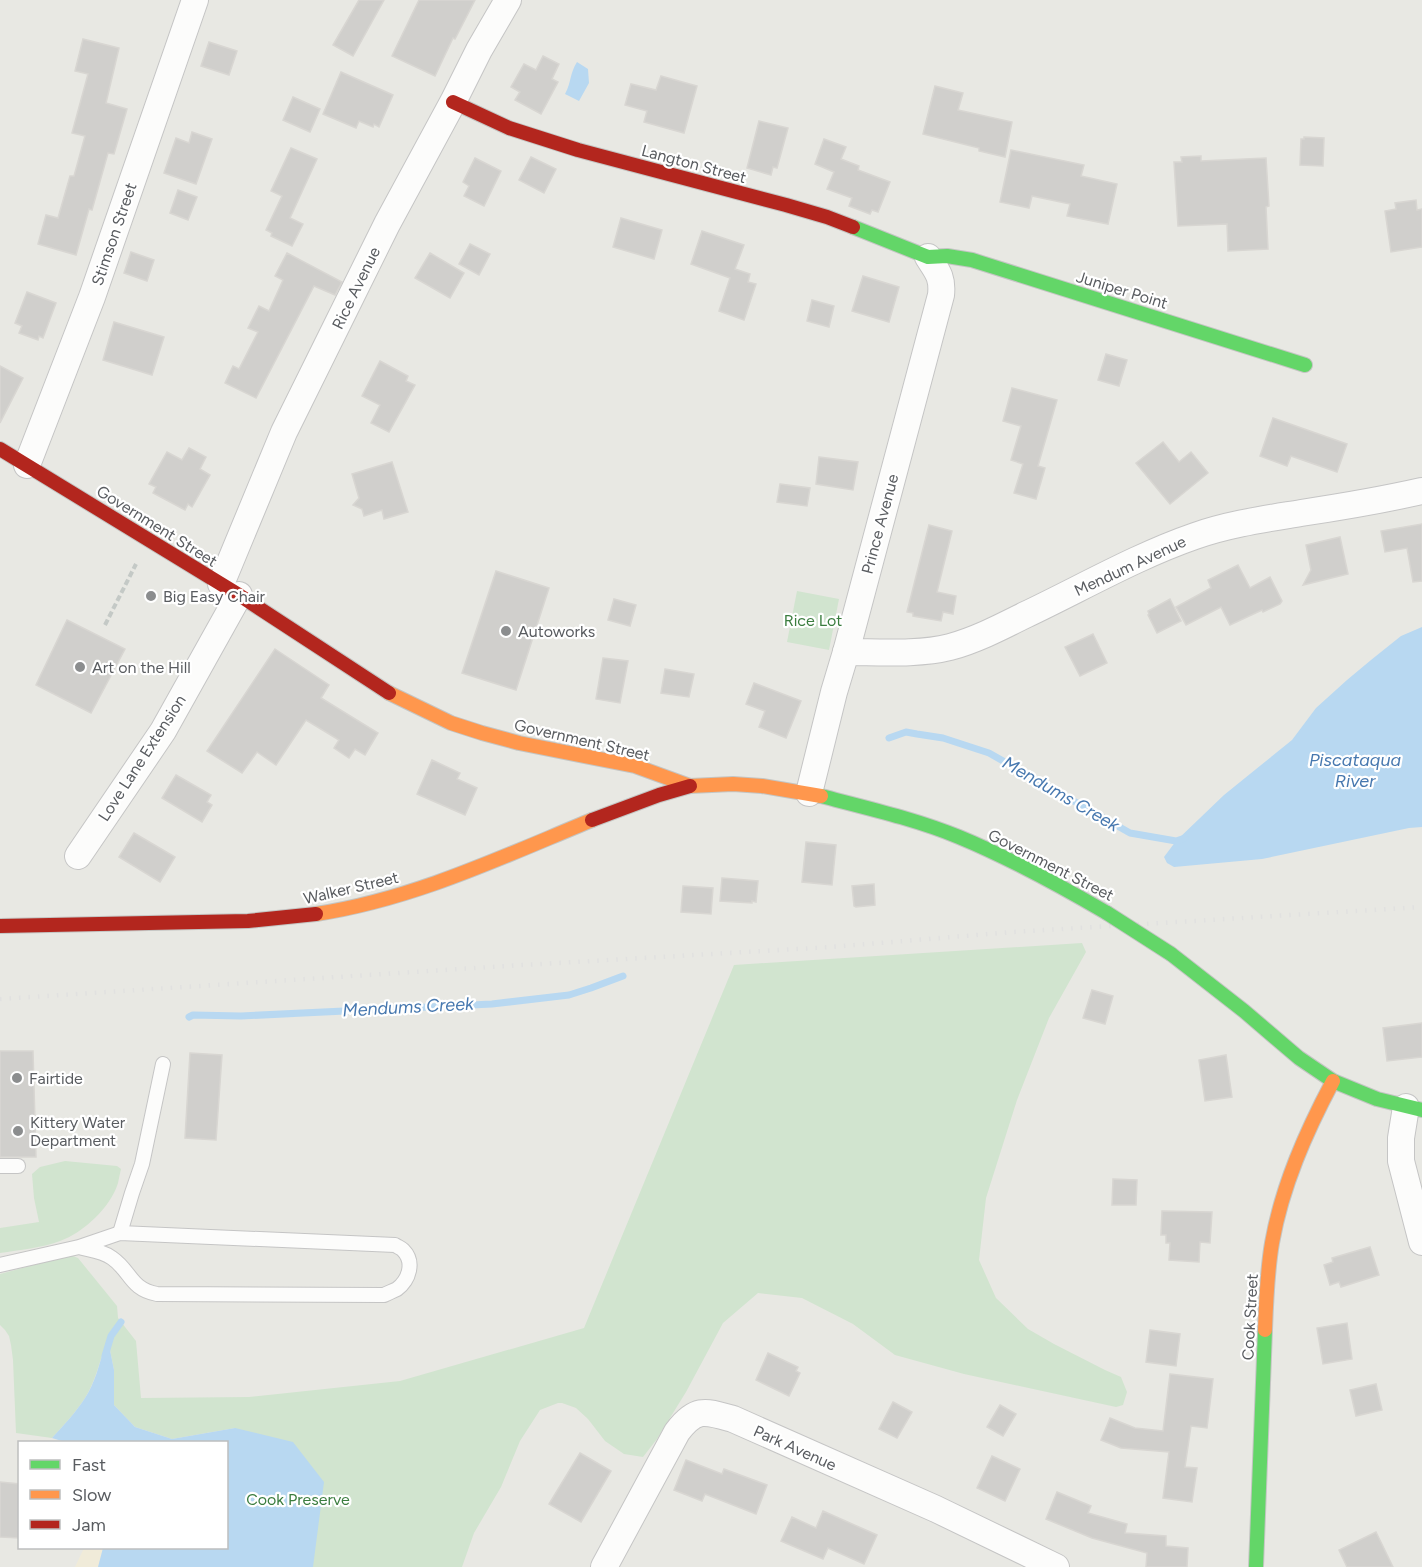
<svg xmlns="http://www.w3.org/2000/svg" width="1422" height="1567" font-family="Figtree,sans-serif">
  <rect width="100%" height="100%" fill="#e8e8e3"/>
  <!-- green -->
  <g fill="#d1e4cf">
    <path d="M797,591L839,599L829,650L787,642Z"/>
    <path d="M1082,943L1086,952L1049,1018L1017,1100L986,1198L979,1260L996,1298L1028,1329L1054,1344L1105,1370L1121,1377L1127,1392L1123,1405L1116,1407L964,1374L895,1355L853,1324L802,1298L758,1293L723,1323L686,1392L657,1439L643,1457L624,1454L605,1441L588,1419L576,1408L562,1403H558L540,1410L520,1441L501,1487L474,1533L462,1567H242L235,1428L172,1439L135,1427L114,1405V1370L110,1350L104,1349C99,1365 94,1384 85,1398C76,1412 64,1425 52,1438L16,1433L13,1360L11,1345L9,1336L5,1330L0,1325V1274L67,1256H73L78,1258L117,1306L118,1318L136,1341L141,1398L249,1397L400,1381L584,1328L734,965Z"/>
    <path d="M65,1161L117,1166L121,1169C120,1173 119,1178 118,1183C111,1207 83,1233 60,1241C41,1248 20,1250 0,1253V1228L39,1222L34,1198L32,1174L40,1167Z"/>
  </g>
  <!-- sand -->
  <path fill="#f0ebd9" d="M84,1548H103L98,1567H75Z"/>
  <!-- water -->
  <g fill="#b8d8f1">
    <path d="M577,62L588,69L589,83L579,101L565,94C572,81 569,75 577,62Z"/>
    <path d="M1422,627V827L1409,828L1262,859L1174,867L1167,863L1164,857L1176,841L1224,795L1292,740L1316,708L1347,680L1371,660L1401,636Z"/>
    <path d="M104,1349L110,1350L114,1370V1405L135,1427L172,1439L235,1428L293,1442L324,1482L313,1567H98L103,1548H226V1442H65L52,1438C64,1425 76,1412 85,1398C95,1383 99,1365 104,1349Z"/>
  </g>
  <g fill="none" stroke-linecap="round" stroke-linejoin="round">
    <!-- stream -->
    <g stroke="#b8d8f1" stroke-width="7">
      <path d="M889,738L906,732L917,734L943,738L989,753L1130,833L1176,841L1185,838"/>
      <path d="M189,1017L193,1015L241,1016L492,1004L569,995L591,988L623,976"/>
      <path d="M105,1356L111,1336L121,1322"/>
    </g>
  </g>
  <!-- building -->
  <g fill="#d0cfcc" stroke="#d8d6d2" stroke-width="1.5">
    <path d="M359,0H384L353,56L333,45Z"/>
    <path d="M419,0H475L455,39L453,38L435,76L392,56Z"/>
    <path d="M83,39L119,48L106,103L127,109L114,154L108,153L92,210L89,209L76,255L38,244L46,215L58,218L70,176H74L85,136L72,133L88,74L75,71Z"/>
    <path d="M209,42L237,51L229,75L201,66Z"/>
    <path d="M543,56L559,64L552,79L558,82L541,114L515,100L520,92L511,87L524,64L536,70Z"/>
    <path d="M341,72L393,95L379,127L374,124L373,127L359,121L356,128L323,114Z"/>
    <path d="M661,76L697,86L684,133L644,122L647,111L625,105L631,84L656,90Z"/>
    <path d="M935,86L963,93L958,110L1012,122L1005,157L979,151V148L923,134Z"/>
    <path d="M293,97L320,109L310,132L283,120Z"/>
    <path d="M759,121L788,128L777,168L773,167L771,175L747,168Z"/>
    <path d="M192,132L212,139L196,184L164,173L176,138L189,143Z"/>
    <path d="M1304,137L1324,138L1323,166L1300,165L1301,139H1304Z"/>
    <path d="M824,139L846,147L841,159L859,166L858,170L890,182L878,212L872,210L870,214L849,206L852,198L827,189L834,172L815,164Z"/>
    <path d="M291,148L317,159L290,218L303,224L292,246L271,236L272,233L266,230L282,196L271,191Z"/>
    <path d="M1011,150L1084,165L1081,176L1117,184L1108,224L1067,216L1070,204L1032,196L1029,208L1000,202Z"/>
    <path d="M1201,156V161L1266,158L1269,206L1266,207L1268,249L1228,251L1227,224L1178,226L1174,162H1182L1181,157Z"/>
    <path d="M531,157L556,169L544,193L519,180Z"/>
    <path d="M475,158L501,171L484,206L464,196L469,186L463,182Z"/>
    <path d="M178,190L197,197L188,220L170,213Z"/>
    <path d="M1416,200L1417,210L1422,209V247L1391,252L1385,211L1396,209L1395,203Z"/>
    <path d="M621,218L662,230L654,259L613,247Z"/>
    <path d="M702,231L744,245L735,269L750,274L748,282L756,284L744,320L719,311L730,278L691,264Z"/>
    <path d="M470,244L490,254L479,275L459,264Z"/>
    <path d="M131,252L154,260L147,281L124,273Z"/>
    <path d="M287,253L342,282L335,295L314,286L256,398L225,383L233,366L239,369L258,332L248,328L259,306L269,311L283,280L275,276Z"/>
    <path d="M430,253L464,273L450,298L415,278Z"/>
    <path d="M863,276L899,287L889,322L852,311Z"/>
    <path d="M27,292L56,303L43,338L39,336L38,340L19,333L22,326L15,323Z"/>
    <path d="M812,300L834,306L829,327L807,321Z"/>
    <path d="M114,322L164,337L152,375L103,360Z"/>
    <path d="M1106,354L1127,360L1119,386L1098,380Z"/>
    <path d="M380,361L408,376L406,381L415,385L389,432L371,423L380,405L362,396Z"/>
    <path d="M0,366L23,378L0,423Z"/>
    <path d="M1012,388L1057,400L1038,466L1045,468L1036,499L1014,493L1023,464L1011,460L1021,426L1003,421Z"/>
    <path d="M1273,418L1347,444L1337,472L1291,456L1287,466L1260,456Z"/>
    <path d="M1163,442L1179,462L1191,452L1208,473L1170,504L1136,463Z"/>
    <path d="M189,448L206,457L200,469L210,475L192,507L188,504L185,510L153,493L156,487L149,484L167,452L182,460Z"/>
    <path d="M819,457L858,462L853,490L816,484Z"/>
    <path d="M392,462L408,512L384,519L382,510L364,516L362,509L353,505L359,498L352,474Z"/>
    <path d="M780,484L810,488L807,506L777,502Z"/>
    <path d="M1422,524V581L1413,582L1407,548L1385,552L1381,531Z"/>
    <path d="M929,525L952,531L937,592L956,596L953,614L943,612L941,621L913,616V613L907,612Z"/>
    <path d="M1340,537L1348,574L1303,585L1311,570L1306,545Z"/>
    <path d="M1238,565L1250,588L1270,577L1282,601L1280,604L1263,612L1262,610L1230,625L1221,607L1186,625L1176,607L1211,588L1208,580Z"/>
    <path d="M496,571L549,588L516,690L462,673Z"/>
    <path d="M614,599L636,605L630,626L608,620Z"/>
    <path d="M1170,599L1181,621L1157,633L1148,615L1149,614L1148,611Z"/>
    <path d="M67,620L125,649L91,713L36,685Z"/>
    <path d="M1093,634L1107,663L1080,676L1065,647Z"/>
    <path d="M275,649L329,685L321,698L378,733L365,755L355,749L349,758L334,748L339,740L306,720L276,765L257,752L242,773L207,751Z"/>
    <path d="M603,658L628,661L620,703L596,699Z"/>
    <path d="M665,669L694,674L689,697L661,693Z"/>
    <path d="M754,683L801,701L786,738L759,727L765,711L746,704Z"/>
    <path d="M432,760L460,773L457,779L477,788L465,815L417,794Z"/>
    <path d="M176,775L211,795L207,802L212,805L202,822L162,798Z"/>
    <path d="M134,833L175,857L160,882L119,857Z"/>
    <path d="M806,842L836,845L832,885L802,882Z"/>
    <path d="M722,878L758,881L756,902L752,901V903L720,901Z"/>
    <path d="M874,884L875,905L856,907L854,906L852,886Z"/>
    <path d="M683,886L713,888L711,914L681,912Z"/>
    <path d="M1092,990L1113,996L1105,1024L1083,1018Z"/>
    <path d="M1422,1023V1057L1387,1061L1383,1028Z"/>
    <path d="M0,1051H33L36,1157H0Z"/>
    <path d="M190,1053L222,1055L216,1140L185,1138Z"/>
    <path d="M1226,1055L1232,1097L1205,1101L1199,1060Z"/>
    <path d="M1113,1179L1137,1180L1136,1205H1112Z"/>
    <path d="M1162,1211L1212,1212L1210,1243L1200,1242L1199,1262L1169,1260L1170,1243H1166V1235H1161Z"/>
    <path d="M1370,1247L1379,1275L1341,1287L1339,1282L1330,1285L1324,1265L1333,1262L1332,1258Z"/>
    <path d="M1347,1323L1352,1359L1323,1364L1317,1328Z"/>
    <path d="M1150,1330L1180,1334L1176,1366L1146,1362Z"/>
    <path d="M768,1353L798,1367L796,1371L800,1373L789,1396L756,1380Z"/>
    <path d="M1170,1374L1213,1379L1207,1428L1191,1426L1185,1467L1197,1468L1192,1502L1163,1498L1169,1452L1121,1448L1101,1440L1110,1418L1135,1428L1163,1431Z"/>
    <path d="M1376,1384L1382,1410L1356,1416L1350,1390Z"/>
    <path d="M893,1402L912,1412L897,1438L879,1429Z"/>
    <path d="M1000,1405L1016,1414L1003,1436L987,1427Z"/>
    <path d="M580,1453L611,1471L581,1522L549,1504Z"/>
    <path d="M992,1456L1020,1469L1005,1501L977,1488Z"/>
    <path d="M686,1460L722,1474L724,1469L767,1485L756,1514L705,1494L702,1501L674,1490Z"/>
    <path d="M0,1482L20,1484V1538L0,1537Z"/>
    <path d="M1057,1492L1091,1506L1088,1513L1127,1524L1125,1533L1166,1536V1546L1188,1548L1187,1567H1146L1147,1553L1092,1538L1046,1519Z"/>
    <path d="M823,1511L877,1535L864,1564L828,1548L823,1559L781,1541L792,1517L816,1528Z"/>
    <path d="M1376,1532L1393,1567H1347L1339,1550Z"/>
  </g>
  <g fill="none" stroke-linecap="round" stroke-linejoin="round">
    <!-- lane casing -->
    <g stroke="#c5c5c5" stroke-width="16">
      <g id="lane">
        <path d="M0,1166H18"/>
        <path d="M120,1233L132,1193L142,1164L163,1064"/>
        <path d="M0,1265L79,1247L120,1233L395,1245C398,1247 401,1248 403,1250C415,1262 409,1280 397,1289C393,1291 388,1293 384,1295L157,1294C130,1289 131,1271 112,1258C103,1251 90,1250 79,1247"/>
      </g>
    </g>
    <!-- street casing -->
    <g stroke="#c5c5c5" stroke-width="28">
      <g id="street">
        <path d="M27,465L92,297L195,0"/>
        <path d="M221,584L284,432L387,224L453,102L479,50L508,0"/>
        <path d="M846,652C878,652 919,655 950,647C976,640 1001,627 1025,615C1080,589 1137,556 1195,536C1229,524 1265,519 1301,513C1341,507 1382,500 1422,491"/>
        <path d="M809,793L834,692L846,652L941,295C943,277 937,271 928,257"/>
        <path d="M78,856L163,731L239,595"/>
        <path d="M1406,1107L1401,1138V1161L1422,1242"/>
        <path d="M604,1567L677,1432C696,1407 705,1411 733,1419L936,1509L1056,1567"/>
      </g>
    </g>
    <!-- fast casing -->
    <g stroke="#c4c5c3" stroke-width="16">
      <g id="fast">
        <path d="M853,227L928,257L947,256L972,260L1305,365"/>
        <path d="M821,796C867,808 915,819 959,837C1010,858 1059,885 1107,913"/>
        <path d="M1171,954L1244,1011L1299,1058L1333,1081L1377,1099L1422,1110"/>
        <path d="M1256,1567L1265,1330"/>
      </g>
    </g>
    <!-- slow casing -->
    <g stroke="#c4c5c3" stroke-width="16">
      <g id="slow">
        <path d="M389,693L451,723L482,733L519,743L635,766L690,786L733,784L762,786L821,796"/>
        <path d="M316,914C414,899 502,857 592,820"/>
        <path d="M1265,1330C1266,1301 1267,1272 1272,1243C1282,1186 1306,1132 1333,1081"/>
      </g>
    </g>
    <!-- jam casing -->
    <g stroke="#c4c5c3" stroke-width="16">
      <g id="jam">
        <path d="M453,102L509,128L578,150L786,205L827,217L853,227"/>
        <path d="M0,449L239,595L389,693"/>
        <path d="M592,820L659,795L690,786"/>
        <path d="M0,926L248,921L316,914"/>
      </g>
    </g>
    <!-- path -->
    <path stroke="#c4c9c6" stroke-width="4" stroke-dasharray="6 3" stroke-linecap="butt" d="M105,625L136,564"/>
    <!-- lane -->
    <use href="#lane" stroke="#fcfcfb" stroke-width="14"/>
    <!-- street -->
    <use href="#street" stroke="#fcfcfb" stroke-width="26"/>
    <!-- fast -->
    <use href="#fast" stroke="#63d668" stroke-width="14"/>
    <!-- slow -->
    <use href="#slow" stroke="#ff974d" stroke-width="14"/>
    <!-- jam -->
    <use href="#jam" stroke="#b3261e" stroke-width="14"/>
    <!-- rail -->
    <path stroke="#e1e1e0" stroke-width="4.5" stroke-dasharray="1.5 8" stroke-linecap="butt" d="M0,999L506,966L831,947L1013,932L1422,907"/>
    <!-- fast-bridge casing -->
    <g stroke="#c4c5c3" stroke-width="16" stroke-linecap="butt">
      <path id="fast-bridge" d="M1107,913L1171,954"/>
    </g>
    <!-- fast-bridge -->
    <use href="#fast-bridge" stroke="#63d668" stroke-width="14"/>
  </g>
  <!-- markers -->
  <g fill="#8b8d8e" stroke="#fff" stroke-width="2">
    <circle cx="151" cy="596" r="6"/>
    <circle cx="506" cy="631" r="6"/>
    <circle cx="80" cy="667" r="6"/>
    <circle cx="17" cy="1078" r="6"/>
    <circle cx="18" cy="1131" r="6"/>
  </g>
  <g text-anchor="middle" dominant-baseline="central" stroke-width="4.5" stroke-linejoin="round" paint-order="stroke">
    <!-- street labels -->
    <g font-size="16" fill="#595c60" stroke="#fff">
      <text transform="translate(694 164) rotate(15)">Langton Street</text>
      <text transform="translate(114 234) rotate(-71)">Stimson Street</text>
      <text transform="translate(356 288) rotate(-64)">Rice Avenue</text>
      <text transform="translate(1122 290) rotate(17)">Juniper Point</text>
      <text transform="translate(880 524) rotate(-75)">Prince Avenue</text>
      <text transform="translate(157 526) rotate(32)">Government Street</text>
      <text transform="translate(1130 566) rotate(-25)">Mendum Avenue</text>
      <text transform="translate(582 740) rotate(13)">Government Street</text>
      <text transform="translate(142 758) rotate(-57)">Love Lane Extension</text>
      <text transform="translate(1051 865) rotate(27)">Government Street</text>
      <text transform="translate(351 888) rotate(-13)">Walker Street</text>
      <text transform="translate(1250 1317) rotate(-87)">Cook Street</text>
      <text transform="translate(795 1448) rotate(24)">Park Avenue</text>
    </g>
    <!-- poi labels -->
    <g font-size="16" fill="#595c60" stroke="#fff" text-anchor="start">
      <text x="163" y="596">Big Easy Chair</text>
      <text x="518" y="631">Autoworks</text>
      <text x="92" y="667">Art on the Hill</text>
      <text x="29" y="1078">Fairtide</text>
      <text x="30" y="1122">Kittery Water<tspan x="30" dy="18">Department</tspan></text>
    </g>
    <!-- park labels -->
    <g font-size="16" fill="#3b7d3f" stroke="#fff">
      <text x="813" y="620">Rice Lot</text>
      <text x="298" y="1499">Cook Preserve</text>
    </g>
    <!-- water labels -->
    <g font-size="18" font-style="italic" fill="#4778af" stroke="#fff">
      <text x="1355" y="760">Piscataqua<tspan x="1355" dy="21">River</tspan></text>
      <text transform="translate(1061 794) rotate(30)">Mendums Creek</text>
      <text transform="translate(408 1007) rotate(-3)">Mendums Creek</text>
    </g>
  </g>
  <!-- legend -->
  <rect x="18" y="1441" width="210" height="108" fill="#ffffff" stroke="#bdbebf" stroke-width="1.5"/>
  <rect x="30" y="1460" width="30" height="9" fill="#63d668" stroke="#bdbebf" stroke-width="1.5"/>
  <text x="72" y="1471" font-size="18" fill="#595c60">Fast</text>
  <rect x="30" y="1490" width="30" height="9" fill="#ff974d" stroke="#bdbebf" stroke-width="1.5"/>
  <text x="72" y="1501" font-size="18" fill="#595c60">Slow</text>
  <rect x="30" y="1520" width="30" height="9" fill="#b3261e" stroke="#bdbebf" stroke-width="1.5"/>
  <text x="72" y="1531" font-size="18" fill="#595c60">Jam</text>
</svg>
